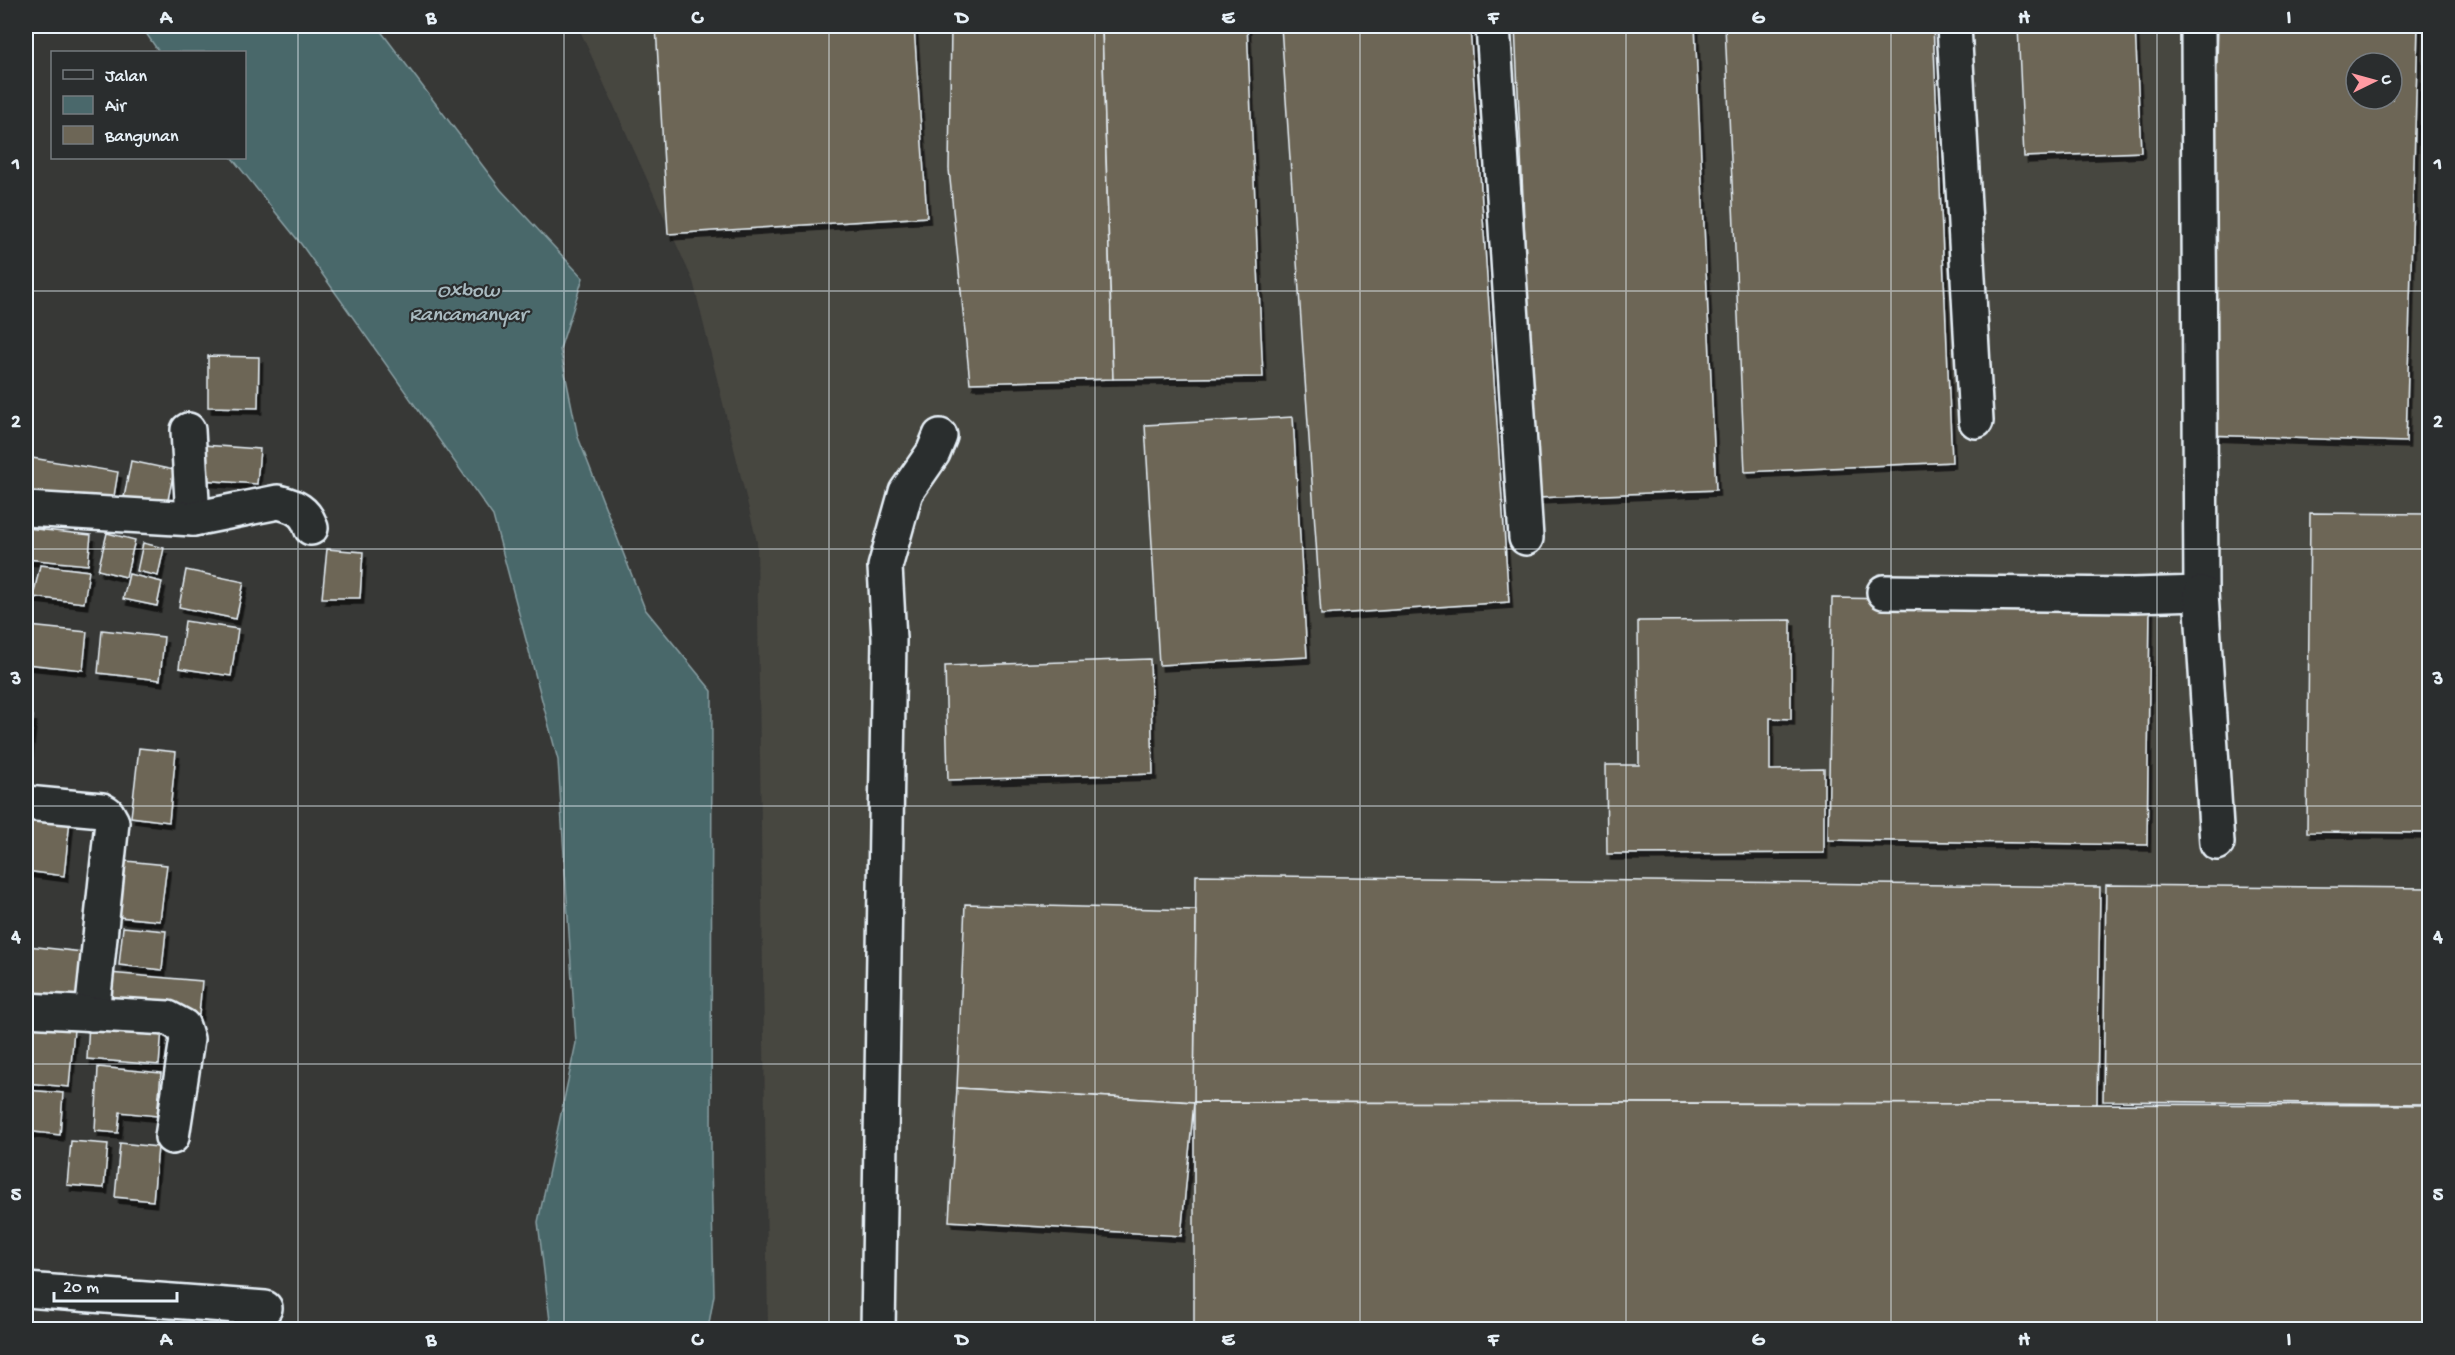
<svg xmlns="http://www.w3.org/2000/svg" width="2455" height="1355" font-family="'Gochi Hand',sans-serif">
  <defs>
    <filter id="shadow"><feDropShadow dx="3.5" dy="6" stdDeviation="0" flood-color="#0009"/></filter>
  </defs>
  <rect width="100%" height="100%" fill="#373836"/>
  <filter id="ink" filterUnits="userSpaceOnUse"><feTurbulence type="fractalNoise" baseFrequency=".0167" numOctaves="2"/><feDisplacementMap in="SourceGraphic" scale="12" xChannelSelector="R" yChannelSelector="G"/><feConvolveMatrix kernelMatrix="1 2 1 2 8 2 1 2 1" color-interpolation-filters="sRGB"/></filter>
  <g filter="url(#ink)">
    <!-- built -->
    <path fill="#474640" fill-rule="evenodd" d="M578,26H2429V1329H768L757,542L693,281ZM2356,63H2392V99H2356Z"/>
    <!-- water -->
    <path fill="#4a686b" stroke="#899fa3" stroke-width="1.5" d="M141,26H377L501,190L583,278L560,349L578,437L645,609L712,691L711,1163L714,1295L708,1329H551L538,1222L576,1043L558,760L493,516L301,244L232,158H244V52H159Z"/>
    <!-- building -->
    <g fill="#6d6656" stroke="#e8f1f8" stroke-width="1.5" fill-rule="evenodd" filter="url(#shadow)">
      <path d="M656,26H914L927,217L668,234Z"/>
      <path d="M951,26H1102L1113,379L970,383L949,169Z"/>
      <path d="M1102,26H1247L1263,377L1113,379Z"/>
      <path d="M1281,26H1470L1509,602L1321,615Z"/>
      <path d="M1515,26H1695L1716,490L1537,498Z"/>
      <path d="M1725,26H1933L1952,462L1745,472Z"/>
      <path d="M2018,26H2135L2141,152L2024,157Z"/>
      <path d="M2218,26H2418L2406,442L2206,435ZM2356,63H2392V99H2356Z"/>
      <path d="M208,356L259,357L258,408L208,407Z"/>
      <path d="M1293,417L1307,657L1159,665L1145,425Z"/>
      <path d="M203,445L260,449L257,484L201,480Z"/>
      <path d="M26,457L118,472L111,514L26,501Z"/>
      <path d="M131,461L174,470L164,520L121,513Z"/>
      <path d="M2310,513L2430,514V833L2307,832Z"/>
      <path d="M26,528L91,535L88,565L26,559Z"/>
      <path d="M107,533L135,540L126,577L98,570Z"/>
      <path d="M143,543L164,548L158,576L137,571Z"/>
      <path d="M327,549L363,552L360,598H322Z"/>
      <path d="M40,565L89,571L84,603L33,597Z"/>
      <path d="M186,570L244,582L236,619L179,607Z"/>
      <path d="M129,574L162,582L157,606L123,599Z"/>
      <path d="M1832,598L2150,603L2147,845L1828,840Z"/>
      <path d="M1791,620V719L1770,718V770L1824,769V853L1607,854L1606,765H1639L1638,621Z"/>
      <path d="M185,621L238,629L231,676L179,668Z"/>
      <path d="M29,626L87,632L83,670L26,664Z"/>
      <path d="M102,630L164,637L160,680L98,673Z"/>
      <path d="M1150,659L1153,774L948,780L945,666Z"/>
      <path d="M26,715L33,716L26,781Z"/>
      <path d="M139,748L176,752L169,822L131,817Z"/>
      <path d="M30,816L70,820L64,876L26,871Z"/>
      <path d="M126,861L167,865L160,921L119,917Z"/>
      <path d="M1196,875L2100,887L2097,1104L1194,1102Z"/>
      <path d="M2106,885L2430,888V1104L2103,1101Z"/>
      <path d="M965,904L1196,910L1194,1102L957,1088Z"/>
      <path d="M123,927L166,931L162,970L119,965Z"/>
      <path d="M28,946L83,952L77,1006L26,999Z"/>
      <path d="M109,973L202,981L199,1015L107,1006Z"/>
      <path d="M89,1022L162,1029L159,1065L87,1059Z"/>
      <path d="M26,1026L74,1030L69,1087L26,1083Z"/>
      <path d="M98,1067L161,1073L157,1116L120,1112L118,1133L95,1131Z"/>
      <path d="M957,1088L1194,1102L1181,1236L949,1221Z"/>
      <path d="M26,1090L63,1093L60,1135L26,1131Z"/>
      <path d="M1194,1102L2430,1105V1330H1194Z"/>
      <path d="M71,1141L108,1144L104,1188L67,1185Z"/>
      <path d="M120,1143L158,1147L153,1201L115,1197Z"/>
    </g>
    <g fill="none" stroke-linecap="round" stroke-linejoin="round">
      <!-- minor casing -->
      <g stroke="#e8f1f8" stroke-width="38">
        <g id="minor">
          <path d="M1493,26L1526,538"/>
          <path d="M1954,26L1976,421"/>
          <path d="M188,430L193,519"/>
          <path d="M26,509L193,519L278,502C295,506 306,511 311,528"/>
          <path d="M1884,592L2133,595L2201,593L2198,26"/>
          <path d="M2201,593L2217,843"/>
          <path d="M26,803L102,810L107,813L112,822L92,1014"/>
          <path d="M26,1010L168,1018L183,1026L187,1039L172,1137"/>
          <path d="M26,1290L265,1308"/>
          <path d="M878,1330L889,639L885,567L906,492L933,453L940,436"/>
        </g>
      </g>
      <!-- minor -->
      <use href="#minor" stroke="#2a2d2e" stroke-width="33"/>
    </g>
  </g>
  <!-- grid -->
  <path fill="none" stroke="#e8f1f8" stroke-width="1.5" stroke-opacity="0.55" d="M298,26V1330M564,26V1330M829,26V1330M1095,26V1330M1360,26V1330M1626,26V1330M1891,26V1330M2157,26V1330M26,291H2430M26,549H2430M26,806H2430M26,1064H2430"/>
  <g text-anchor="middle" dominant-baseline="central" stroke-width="4.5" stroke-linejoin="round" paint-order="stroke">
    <!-- water labels -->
    <g font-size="21" font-style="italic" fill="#a9bac0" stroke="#2a2d2e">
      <text x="468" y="292">Oxbow<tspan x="468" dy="24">Rancamanyar</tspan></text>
    </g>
  </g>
  <!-- margin -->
  <rect width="2455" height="1355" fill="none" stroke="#2a2d2e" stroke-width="66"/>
  <!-- legend -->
  <rect x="51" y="51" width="195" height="108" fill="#2a2d2e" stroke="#767b7f" stroke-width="1.5"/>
  <rect x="63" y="70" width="30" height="9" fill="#2a2d2e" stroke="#767b7f" stroke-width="1.5"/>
  <text x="105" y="81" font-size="18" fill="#e8f1f8">Jalan</text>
  <rect x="63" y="96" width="30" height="18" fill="#4a686b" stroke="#767b7f" stroke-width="1.5"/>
  <text x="105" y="111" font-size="18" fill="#e8f1f8">Air</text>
  <rect x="63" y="126" width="30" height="18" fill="#6d6656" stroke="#767b7f" stroke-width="1.5"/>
  <text x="105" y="141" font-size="18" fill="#e8f1f8">Bangunan</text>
  <!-- north arrow -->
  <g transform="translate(2374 81) rotate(85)"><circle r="28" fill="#2a2d2e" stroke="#767b7f" stroke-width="1.5"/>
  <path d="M0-4.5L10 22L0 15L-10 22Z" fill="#ff9aa2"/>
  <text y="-9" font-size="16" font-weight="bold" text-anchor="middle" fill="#e8f1f8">U</text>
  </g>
  <!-- scale -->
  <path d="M54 1292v9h123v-9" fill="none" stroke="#e8f1f8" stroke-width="3"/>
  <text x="63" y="1292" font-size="18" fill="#e8f1f8" stroke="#2a2d2e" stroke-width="4.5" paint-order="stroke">20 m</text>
  <rect x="33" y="33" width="2389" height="1289" fill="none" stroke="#e8f1f8" stroke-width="2"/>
  <g font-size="20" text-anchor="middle" font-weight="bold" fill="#e8f1f8">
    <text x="166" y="23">A</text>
    <text x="431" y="23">B</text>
    <text x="697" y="23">C</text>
    <text x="962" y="23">D</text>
    <text x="1228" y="23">E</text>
    <text x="1493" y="23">F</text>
    <text x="1758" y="23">G</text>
    <text x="2024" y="23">H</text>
    <text x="2289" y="23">I</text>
    <text x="16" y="169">1</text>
    <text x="2438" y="169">1</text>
    <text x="16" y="427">2</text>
    <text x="2438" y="427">2</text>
    <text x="16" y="684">3</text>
    <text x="2438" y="684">3</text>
    <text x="16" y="942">4</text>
    <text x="2438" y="942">4</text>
    <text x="16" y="1200">5</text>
    <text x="2438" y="1200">5</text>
    <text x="166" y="1345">A</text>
    <text x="431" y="1345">B</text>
    <text x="697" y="1345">C</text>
    <text x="962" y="1345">D</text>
    <text x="1228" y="1345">E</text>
    <text x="1493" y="1345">F</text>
    <text x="1758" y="1345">G</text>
    <text x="2024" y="1345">H</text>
    <text x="2289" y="1345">I</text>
  </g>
</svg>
